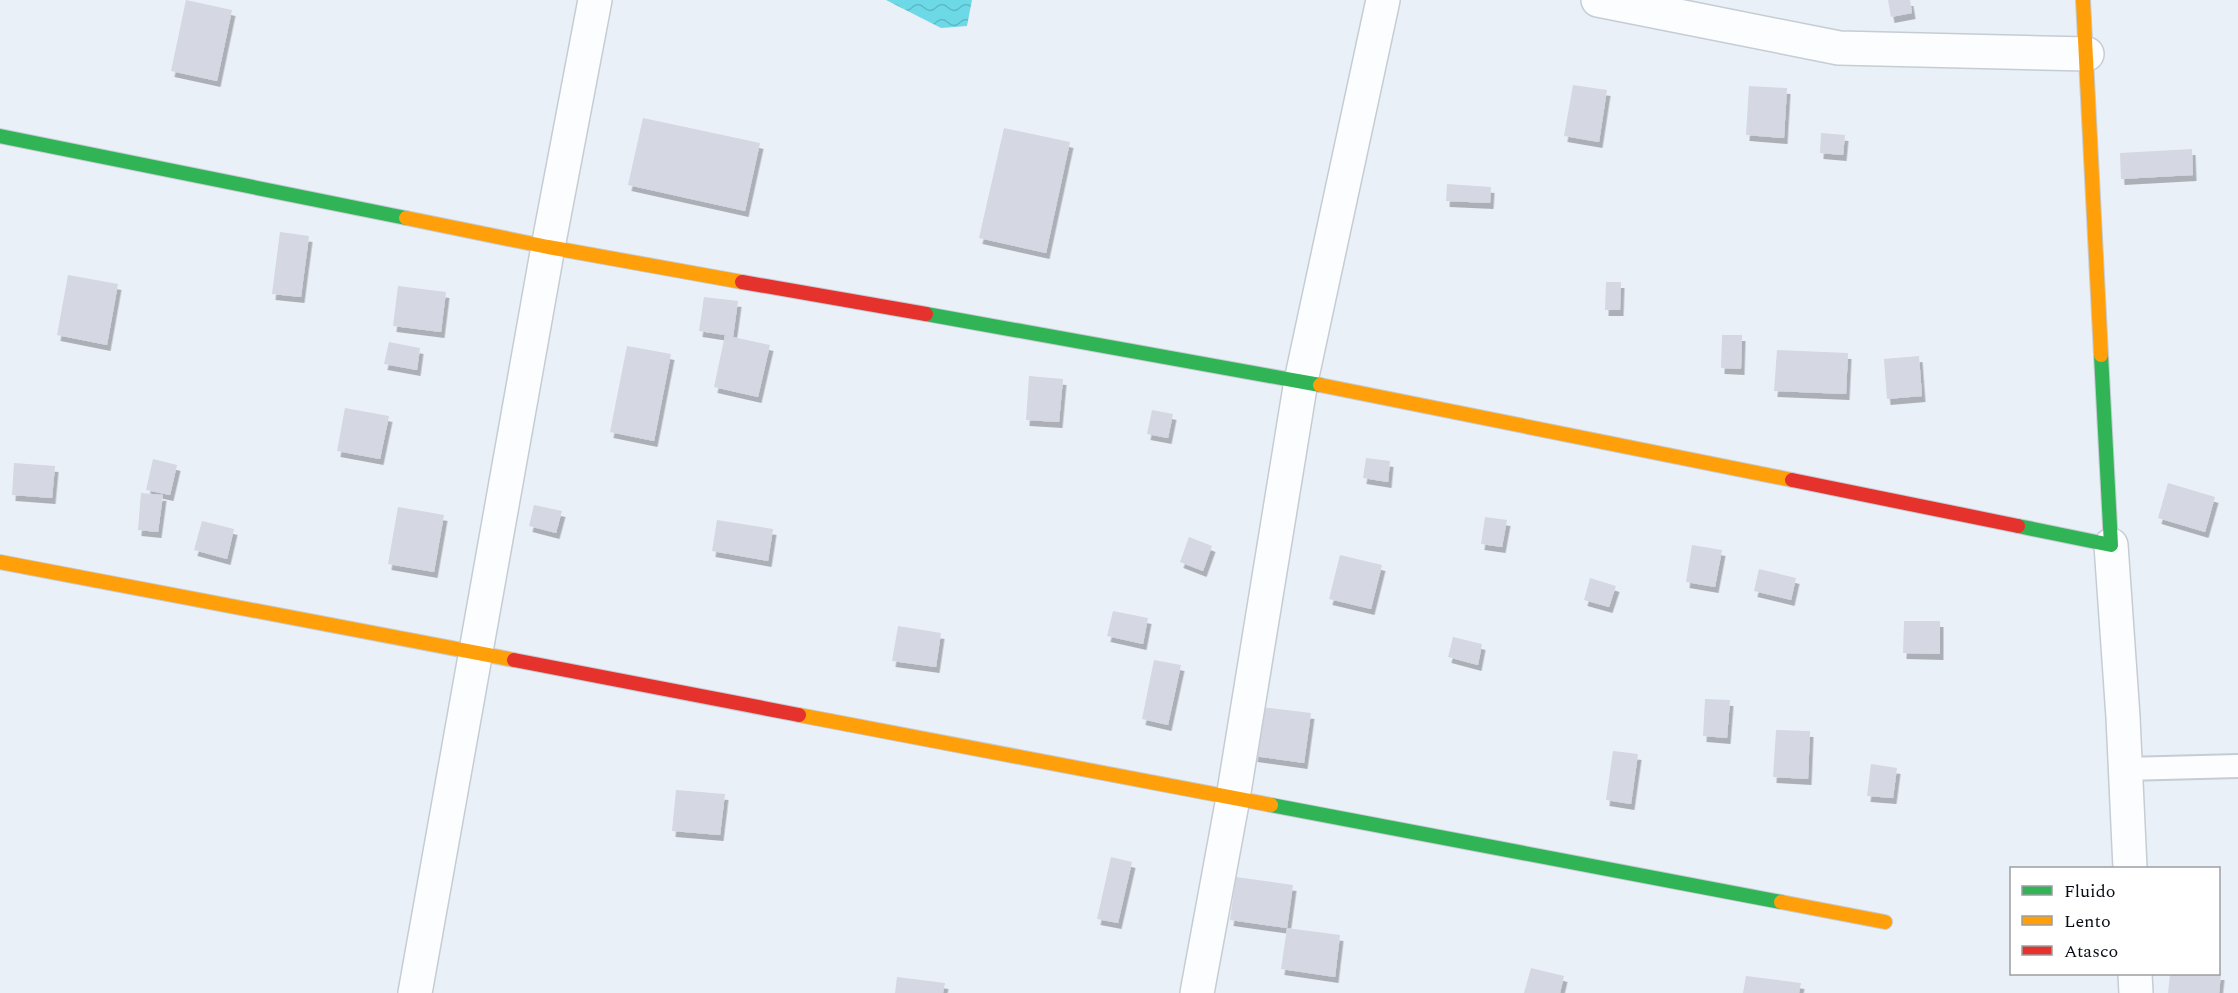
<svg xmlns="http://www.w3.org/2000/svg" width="2238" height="993" font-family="Spectral,serif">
  <defs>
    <pattern id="water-waves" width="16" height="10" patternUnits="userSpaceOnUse" patternTransform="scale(1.5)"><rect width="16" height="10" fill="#6dd9e6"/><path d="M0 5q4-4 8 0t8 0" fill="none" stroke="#5db9c4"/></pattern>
    <filter id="shadow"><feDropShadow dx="3.5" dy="6" stdDeviation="0" flood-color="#0004"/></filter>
  </defs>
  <rect width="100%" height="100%" fill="#eaf0f8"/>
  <!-- water -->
  <path fill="url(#water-waves)" d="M886,0H972L967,26L941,28Z"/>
  <!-- building -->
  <g fill="#d5d7e2" filter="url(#shadow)">
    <path d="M186,0L232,10L217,81L171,71Z"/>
    <path d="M1888,0H1910L1912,13L1891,17Z"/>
    <path d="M1573,85L1607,90L1599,142L1564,136Z"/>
    <path d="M1749,86L1787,88L1784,138L1746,135Z"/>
    <path d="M643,118L760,143L745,211L628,185Z"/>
    <path d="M1004,128L1070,142L1046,253L979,238Z"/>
    <path d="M1821,133L1845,135L1843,155L1820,153Z"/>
    <path d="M2192,149L2193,175L2121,179L2120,153Z"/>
    <path d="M1447,184L1491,187L1490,203L1446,201Z"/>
    <path d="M280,232L309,236L301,297L272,294Z"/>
    <path d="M68,275L118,284L107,345L57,335Z"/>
    <path d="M1606,282H1621L1620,310H1605Z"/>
    <path d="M398,286L446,292L441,332L393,326Z"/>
    <path d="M704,297L738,301L733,337L770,345L758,397L714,387L725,335L699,331Z"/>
    <path d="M1722,335H1742L1741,369L1721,368Z"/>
    <path d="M389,342L420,348L417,370L384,364Z"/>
    <path d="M627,346L671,354L654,441L610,432Z"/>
    <path d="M1777,350L1848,353L1846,394L1774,391Z"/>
    <path d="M1919,356L1922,396L1887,399L1884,359Z"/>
    <path d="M1029,376L1063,379L1059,422L1026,420Z"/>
    <path d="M345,408L389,416L380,459L337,451Z"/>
    <path d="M1152,410L1173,414L1168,438L1147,434Z"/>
    <path d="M1366,458L1390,461L1388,482L1363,478Z"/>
    <path d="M153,459L177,465L170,495L146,490Z"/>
    <path d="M14,463L55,466L52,498L12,495Z"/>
    <path d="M2168,483L2215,497L2205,532L2158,518Z"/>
    <path d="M141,493L163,495L158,532L138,530Z"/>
    <path d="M534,505L562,511L556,533L529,526Z"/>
    <path d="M398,507L444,515L434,572L388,564Z"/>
    <path d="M1485,517L1507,520L1502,547L1481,544Z"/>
    <path d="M717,520L773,529L768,561L712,551Z"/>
    <path d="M202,521L234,529L227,559L194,550Z"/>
    <path d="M1189,537L1212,546L1203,571L1180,562Z"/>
    <path d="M1692,545L1722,550L1715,587L1686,582Z"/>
    <path d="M1340,555L1382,565L1371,609L1329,599Z"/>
    <path d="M1759,569L1796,578L1791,600L1754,591Z"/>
    <path d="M1590,578L1616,586L1609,607L1584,600Z"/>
    <path d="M1113,611L1148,618L1143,644L1107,636Z"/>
    <path d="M1904,621H1940V654L1903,653Z"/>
    <path d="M898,626L941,633L936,667L892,661Z"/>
    <path d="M1453,637L1482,644L1478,665L1448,657Z"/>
    <path d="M1154,660L1181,665L1168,725L1142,719Z"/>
    <path d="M1705,699L1730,700L1727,738L1703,736Z"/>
    <path d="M1261,707L1311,713L1304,763L1254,756Z"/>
    <path d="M1776,730L1810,731L1808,779L1773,777Z"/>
    <path d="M1613,751L1638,754L1631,804L1606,800Z"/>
    <path d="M1871,764L1897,768L1893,798L1867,796Z"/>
    <path d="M676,790L725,794L720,835L672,831Z"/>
    <path d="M1111,857L1132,862L1118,923L1097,919Z"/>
    <path d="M1236,877L1293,885L1287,928L1230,920Z"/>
    <path d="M1287,928L1340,935L1335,977L1281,969Z"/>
    <path d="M1531,968L1564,976L1560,993H1524Z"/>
    <path d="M2170,974H2221L2219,993H2168Z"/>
    <path d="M1746,976L1801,983L1799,993H1743Z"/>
    <path d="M897,977L945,983L943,993H895Z"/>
  </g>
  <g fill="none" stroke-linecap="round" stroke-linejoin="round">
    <!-- lane casing -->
    <g stroke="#c6ccd4" stroke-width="26">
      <path id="lane" d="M2126,769L2238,766"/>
    </g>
    <!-- street casing -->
    <g stroke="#c6ccd4" stroke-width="36">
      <g id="street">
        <path d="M1598,0L1839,48L2087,54"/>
        <path d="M2111,545L2123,717L2130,868"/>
        <path d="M2135,974L2136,993"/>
        <path d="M415,993L548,247L595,0"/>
        <path d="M1197,993L1233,798L1301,381L1383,0"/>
      </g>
    </g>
    <!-- fast casing -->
    <g stroke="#c6ccd4" stroke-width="16">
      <g id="fast">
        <path d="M0,136L406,218"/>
        <path d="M926,314L1320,385"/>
        <path d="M2018,526L2111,545L2101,355"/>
        <path d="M1271,805L1781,902"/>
      </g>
    </g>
    <!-- slow casing -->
    <g stroke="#c6ccd4" stroke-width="16">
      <g id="slow">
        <path d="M2083,0L2101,355"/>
        <path d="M406,218L548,247L742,282"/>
        <path d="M1320,385L1792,480"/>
        <path d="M0,562L514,660"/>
        <path d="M799,715L1271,805"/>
        <path d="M1781,902L1885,922"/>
      </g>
    </g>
    <!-- jam casing -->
    <g stroke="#c6ccd4" stroke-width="16">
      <g id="jam">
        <path d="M742,282L926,314"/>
        <path d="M1792,480L2018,526"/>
        <path d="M514,660L799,715"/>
      </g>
    </g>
    <!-- lane -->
    <use href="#lane" stroke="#fcfdfe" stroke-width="22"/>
    <!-- street -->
    <use href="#street" stroke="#fcfdfe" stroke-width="33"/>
    <!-- fast -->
    <use href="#fast" stroke="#30b455" stroke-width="14"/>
    <!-- slow -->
    <use href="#slow" stroke="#ff9f0a" stroke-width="14"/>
    <!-- jam -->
    <use href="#jam" stroke="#e5322d" stroke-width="14"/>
  </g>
  <!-- legend -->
  <rect x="2010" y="867" width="210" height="108" fill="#ffffff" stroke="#9c9ea1" stroke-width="1.5"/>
  <rect x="2022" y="886" width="30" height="9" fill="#30b455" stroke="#9c9ea1" stroke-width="1.5"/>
  <text x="2064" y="897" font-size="18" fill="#080d15">Fluido</text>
  <rect x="2022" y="916" width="30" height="9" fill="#ff9f0a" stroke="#9c9ea1" stroke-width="1.5"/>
  <text x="2064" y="927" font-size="18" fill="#080d15">Lento</text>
  <rect x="2022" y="946" width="30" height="9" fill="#e5322d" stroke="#9c9ea1" stroke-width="1.5"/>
  <text x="2064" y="957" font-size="18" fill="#080d15">Atasco</text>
</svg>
